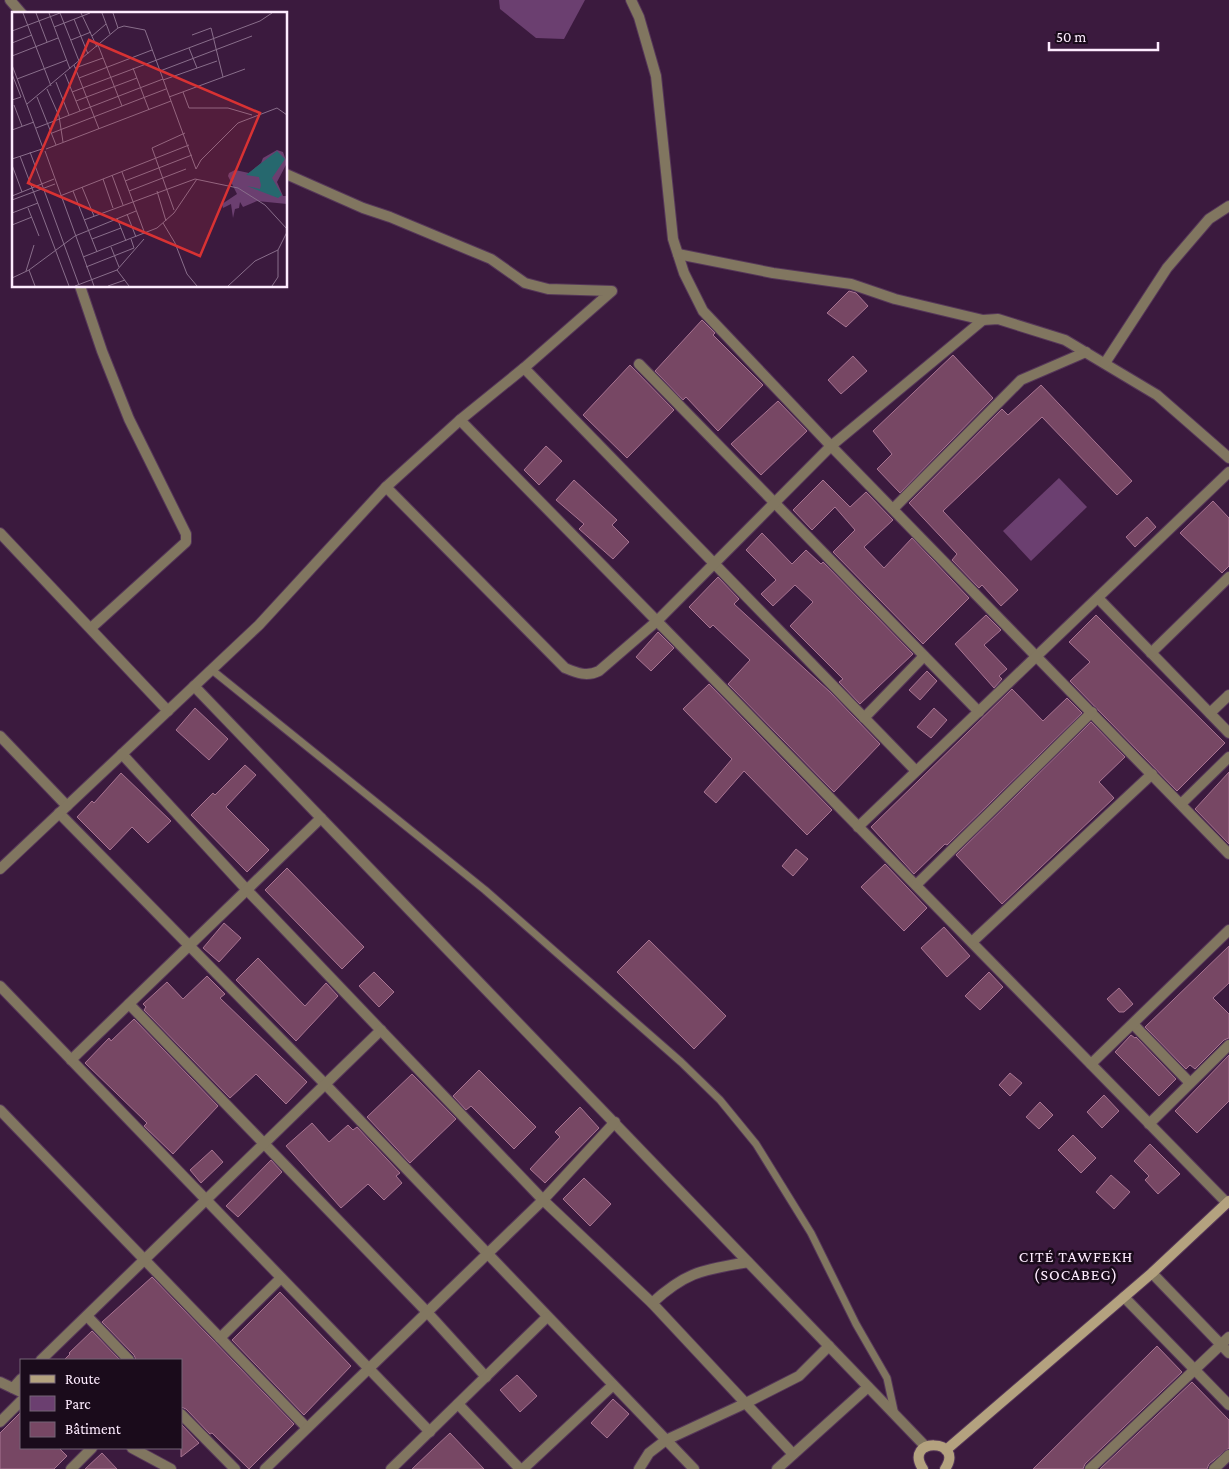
<svg xmlns="http://www.w3.org/2000/svg" width="1229" height="1469" font-family="'Crimson Pro',serif">
  <rect width="100%" height="100%" fill="#3b1a3e"/>
  <!-- green -->
  <g fill="#6b3f70">
    <path d="M499,0H585L564,39L536,38L500,9Z"/>
    <path d="M1059,478L1087,507L1031,561L1003,531Z"/>
  </g>
  <!-- building -->
  <g fill="#774764" stroke="#a87492">
    <path d="M849,291L856,293L868,306L846,327L827,313Z"/>
    <path d="M702,320L715,333L713,335L763,385L718,431L686,397L683,400L655,371Z"/>
    <path d="M953,355L993,398L900,493L877,469L892,454L873,431Z"/>
    <path d="M853,356L867,371L841,394L828,380Z"/>
    <path d="M630,365L674,410L627,458L583,415Z"/>
    <path d="M1041,385L1132,481L1117,495L1042,417L943,511L1018,590L1001,606L982,585L979,588L952,560L957,554L909,503L1002,409L1008,415Z"/>
    <path d="M778,401L807,431L761,475L731,444Z"/>
    <path d="M546,446L562,461L539,485L524,470Z"/>
    <path d="M574,480L617,520L612,525L629,542L613,559L579,529L584,524L556,500Z"/>
    <path d="M823,480L850,507L866,492L893,520L864,547L884,568L912,538L969,598L923,644L833,552L855,530L835,507L812,530L793,510Z"/>
    <path d="M1213,501L1229,518V566L1222,573L1180,533Z"/>
    <path d="M1147,517L1156,527L1135,547L1126,537Z"/>
    <path d="M762,533L792,564L806,550L821,564L823,562L913,654L860,704L839,682L843,679L790,626L813,602L795,585L773,606L761,594L776,580L746,550Z"/>
    <path d="M718,577L739,599L734,604L830,692L880,744L834,792L728,684L750,660L713,625L710,628L689,607Z"/>
    <path d="M986,615L1001,630L984,645L1007,669L999,676L1002,679L994,688L955,644Z"/>
    <path d="M1096,615L1225,743L1177,791L1070,681L1090,662L1069,642Z"/>
    <path d="M658,632L674,648L651,671L636,657Z"/>
    <path d="M927,671L937,681L920,700L909,690Z"/>
    <path d="M709,684L832,810L807,835L744,771L716,803L704,792L732,759L683,709Z"/>
    <path d="M1012,689L1043,721L1067,698L1082,713L947,845L945,844L914,874L871,827Z"/>
    <path d="M195,708L228,739L209,760L176,730Z"/>
    <path d="M934,708L947,720L931,738L917,727Z"/>
    <path d="M1091,722L1125,757L1099,782L1114,798L1002,904L956,855Z"/>
    <path d="M245,765L256,775L226,807L269,850L247,872L191,815L213,793L215,795Z"/>
    <path d="M1229,772V844L1195,809Z"/>
    <path d="M121,773L171,821L148,843L132,827L110,850L77,817L92,801L94,803Z"/>
    <path d="M796,849L808,859L793,876L782,866Z"/>
    <path d="M885,864L927,908L904,931L861,887Z"/>
    <path d="M287,868L364,947L342,969L265,890Z"/>
    <path d="M224,923L241,938L219,962L203,948Z"/>
    <path d="M944,927L970,956L947,977L921,948Z"/>
    <path d="M649,940L726,1016L694,1049L617,972Z"/>
    <path d="M1229,946V983L1213,998L1229,1014V1038L1224,1040L1195,1069L1190,1065L1186,1069L1145,1027Z"/>
    <path d="M258,958L305,1006L326,983L338,996L296,1041L236,980Z"/>
    <path d="M374,972L394,992L379,1007L359,986Z"/>
    <path d="M989,972L1003,987L980,1010L965,996Z"/>
    <path d="M207,976L225,994L220,998L307,1082L286,1104L256,1074L230,1098L144,1010L146,1007L143,1004L167,982L183,999Z"/>
    <path d="M1119,988L1133,1004L1124,1012H1119L1107,999Z"/>
    <path d="M134,1019L218,1106L173,1154L144,1126L147,1123L85,1063L109,1038L111,1041Z"/>
    <path d="M1131,1035L1135,1038L1136,1037L1176,1079L1159,1096L1115,1052Z"/>
    <path d="M1229,1055V1101L1197,1133L1175,1111Z"/>
    <path d="M479,1070L536,1127L514,1149L471,1106L466,1110L453,1096Z"/>
    <path d="M1010,1073L1022,1083L1010,1096L999,1085Z"/>
    <path d="M412,1074L456,1119L410,1163L367,1117Z"/>
    <path d="M1104,1095L1119,1111L1102,1128L1087,1112Z"/>
    <path d="M1040,1102L1053,1115L1039,1129L1026,1117Z"/>
    <path d="M580,1107L599,1128L545,1183L530,1169L560,1137L555,1132Z"/>
    <path d="M312,1123L329,1142L348,1125L353,1130L357,1127L400,1173L396,1176L402,1183L384,1200L368,1184L341,1208L286,1146Z"/>
    <path d="M1073,1135L1096,1158L1081,1173L1058,1150Z"/>
    <path d="M1150,1144L1180,1174L1158,1194L1145,1180L1149,1176L1134,1161Z"/>
    <path d="M212,1150L223,1162L201,1183L190,1170Z"/>
    <path d="M271,1160L282,1172L238,1217L226,1206Z"/>
    <path d="M1111,1175L1130,1192L1114,1209L1096,1192Z"/>
    <path d="M584,1178L611,1204L590,1226L563,1199Z"/>
    <path d="M152,1277L294,1424L249,1469L212,1433L210,1434L186,1409L181,1407V1360H136L134,1355L102,1322Z"/>
    <path d="M280,1292L351,1366L304,1415L232,1340Z"/>
    <path d="M92,1331L120,1360H64L70,1354L69,1353Z"/>
    <path d="M1157,1346L1182,1372L1085,1464L1083,1469H1033Z"/>
    <path d="M517,1375L537,1396L520,1412L500,1390Z"/>
    <path d="M1192,1382L1229,1420V1448L1209,1464L1207,1469H1100Z"/>
    <path d="M613,1399L629,1414L607,1438L591,1423Z"/>
    <path d="M21,1412V1448H59L67,1456L54,1469H0V1433Z"/>
    <path d="M181,1424L199,1443L181,1457Z"/>
    <path d="M450,1433L484,1469H412L434,1448Z"/>
    <path d="M102,1453L117,1469H85Z"/>
  </g>
  <g fill="none" stroke-linecap="round" stroke-linejoin="round">
    <!-- lane casing -->
    <g stroke="#563759" stroke-width="9">
      <path id="lane" d="M212,670L485,890L681,1062L720,1100L756,1144L811,1233L856,1324L887,1378L895,1415"/>
    </g>
    <!-- street casing -->
    <g stroke="#563759" stroke-width="12">
      <g id="street">
        <path d="M10,0L22,14"/>
        <path d="M631,0L639,17L656,76L673,239L684,273L703,311L831,446L1229,854"/>
        <path d="M678,254L773,273L851,284L895,299L983,320L998,319L1065,340L1157,395L1229,458"/>
        <path d="M80,286L102,351L129,419L186,534V542L91,628"/>
        <path d="M1105,363L1167,268L1209,219L1229,206"/>
        <path d="M639,364L979,712"/>
        <path d="M524,368L916,771"/>
        <path d="M460,420L1227,1203"/>
        <path d="M386,487L565,668C577,673 587,677 599,671L657,621L831,446L983,320"/>
        <path d="M893,509L1021,380L1086,352"/>
        <path d="M0,533L168,711"/>
        <path d="M1098,598L1229,733"/>
        <path d="M1151,653L1229,577"/>
        <path d="M194,686L926,1447"/>
        <path d="M1210,713L1229,695"/>
        <path d="M864,718L924,656"/>
        <path d="M0,736L67,806"/>
        <path d="M122,754L247,890L543,1200L652,1303L793,1454"/>
        <path d="M1181,804L1229,757"/>
        <path d="M59,813L325,1084L694,1469"/>
        <path d="M858,827L1229,472"/>
        <path d="M0,869L259,625L386,487L460,420L524,368L612,291L548,289L525,283L491,259L390,217L363,208L286,174"/>
        <path d="M916,885L1092,712"/>
        <path d="M972,942L1152,774"/>
        <path d="M0,986L430,1432"/>
        <path d="M129,1004L427,1312L486,1377"/>
        <path d="M1133,1024L1190,1083"/>
        <path d="M71,1060L321,818"/>
        <path d="M1091,1064L1229,930"/>
        <path d="M0,1110L307,1428"/>
        <path d="M1149,1124L1229,1045"/>
        <path d="M1152,1273L1229,1353"/>
        <path d="M1124,1297L1229,1405"/>
        <path d="M652,1303C687,1271 703,1270 748,1262"/>
        <path d="M87,1316L129,1360"/>
        <path d="M220,1338L281,1278"/>
        <path d="M41,1360L381,1030"/>
        <path d="M0,1382L21,1392"/>
        <path d="M13,1388L21,1379"/>
        <path d="M458,1404L520,1469"/>
        <path d="M181,1414L235,1469"/>
        <path d="M0,1422L21,1401"/>
        <path d="M132,1448L171,1469"/>
        <path d="M71,1469L92,1448"/>
        <path d="M265,1469L543,1200L615,1122"/>
        <path d="M391,1469L547,1317"/>
        <path d="M523,1469L613,1385"/>
        <path d="M639,1469L649,1453L666,1440L746,1403L799,1376L829,1346"/>
        <path d="M777,1469L868,1387"/>
        <path d="M1090,1469L1229,1337"/>
        <path d="M1214,1469L1229,1455"/>
      </g>
    </g>
    <!-- secondary casing -->
    <g stroke="#563759" stroke-width="12">
      <g id="secondary">
        <path d="M946,1450L1152,1273L1229,1201"/>
        <path d="M923,1469C902,1437 966,1438 945,1469"/>
      </g>
    </g>
    <!-- lane -->
    <use href="#lane" stroke="#817660" stroke-width="7"/>
    <!-- street -->
    <use href="#street" stroke="#817660" stroke-width="10"/>
    <!-- secondary -->
    <use href="#secondary" stroke="#b4a27f" stroke-width="10"/>
  </g>
  <g text-anchor="middle" dominant-baseline="central" stroke-width="5" stroke-linejoin="round" paint-order="stroke">
    <!-- quarter labels -->
    <g font-size="16" letter-spacing="1" fill="#feecff" stroke="#1a0b1b">
      <text x="1076" y="1256">CITÉ TAWFEKH<tspan x="1076" dy="18">(SOCABEG)</tspan></text>
    </g>
  </g>
  <!-- overview -->
  <g transform="translate(12 12)">
    <rect width="275" height="275" fill="#3b1a3e"/>
    <path d="M265,138L271,140L275,151L265,170L271,184H275V192L245,189L231,195L228,190L227,196L223,197L221,206L219,192L211,196L210,192L225,182L216,164L217,161L223,158L237,161L249,151L251,146Z" fill="#6b3f70"/>
    <path d="M265,139L273,147L260,166L270,183L266,186L235,174L248,177L249,173L247,165L234,163Z" fill="#26686e"/>
    <path fill="none" stroke="#896e8b" stroke-width="1" d="M11,1L39,74M24,1L35,30M37,1L58,57M48,1L67,49M69,1L85,35M90,1L98,22M101,1L106,16M62,7L76,42M42,15L78,1M0,19L48,1M180,23L199,16L211,65M80,24L94,12M59,28L79,20M0,31L20,23M86,33L110,94M177,36L185,56M0,44L46,26M0,53L31,136M62,53L87,117M63,56L91,46M121,56L137,98M148,59L240,24M0,62L9,85L0,88M53,62L68,99M67,66L140,38M5,67L55,48M151,68L205,49M44,70L57,103M35,77L47,104L51,130M60,80L248,9L260,1M171,80L177,96H216L240,103M25,85L44,133M157,85L233,57M64,89L125,66M15,92L106,16L112,14L133,18L184,157L189,148L226,111L265,96L275,103M2,93L10,114M24,116L151,67M0,118L22,110M40,121L154,77M34,137L159,89M33,139L82,274M18,140L67,273M8,144L57,274M0,147L30,137M0,153L10,180M110,160L133,222M100,163L111,193M91,167L101,196M113,169L180,143M70,175L82,204M61,179L85,240M117,179L174,157M145,179L154,209M0,184L42,167M48,184L177,133M0,188L43,172M16,196L27,224M162,198L140,136L173,121M0,201L26,191M115,202L124,225M105,206L114,229M72,208L183,167L226,176L253,193L275,217M151,211L163,231L175,262L185,274M0,213L20,205M80,227L109,216M99,235L107,255M71,245L145,216L162,201L185,167M74,255L122,236L119,227M17,258L23,274M105,258L117,274M14,259L22,233M0,266L17,258L63,224L124,199M63,274L105,258L132,227M96,274L113,268M216,274L243,249L266,238L275,220M260,274L266,265V238"/>
    <path fill="#d83233" fill-opacity="0.15" stroke="#d83233" stroke-width="2.5" d="M77,28L248,101L188,244L16,171Z"/>
    <rect width="275" height="275" fill="none" stroke="#feecff" stroke-width="2.5"/>
  </g>
  <!-- legend -->
  <rect x="20" y="1359" width="162" height="90" fill="#1a0b1b" stroke="#756576"/>
  <rect x="30" y="1375" width="25" height="8" fill="#b4a27f" stroke="#756576"/>
  <text x="65" y="1384" font-size="15" fill="#feecff">Route</text>
  <rect x="30" y="1396" width="25" height="15" fill="#6b3f70" stroke="#756576"/>
  <text x="65" y="1409" font-size="15" fill="#feecff">Parc</text>
  <rect x="30" y="1422" width="25" height="15" fill="#774764" stroke="#756576"/>
  <text x="65" y="1434" font-size="15" fill="#feecff">Bâtiment</text>
  <!-- scale -->
  <path d="M1049 42v8h109v-8" fill="none" stroke="#feecff" stroke-width="2.5"/>
  <text x="1056" y="42" font-size="15" fill="#feecff" stroke="#1a0b1b" stroke-width="4" paint-order="stroke">50 m</text>
</svg>
